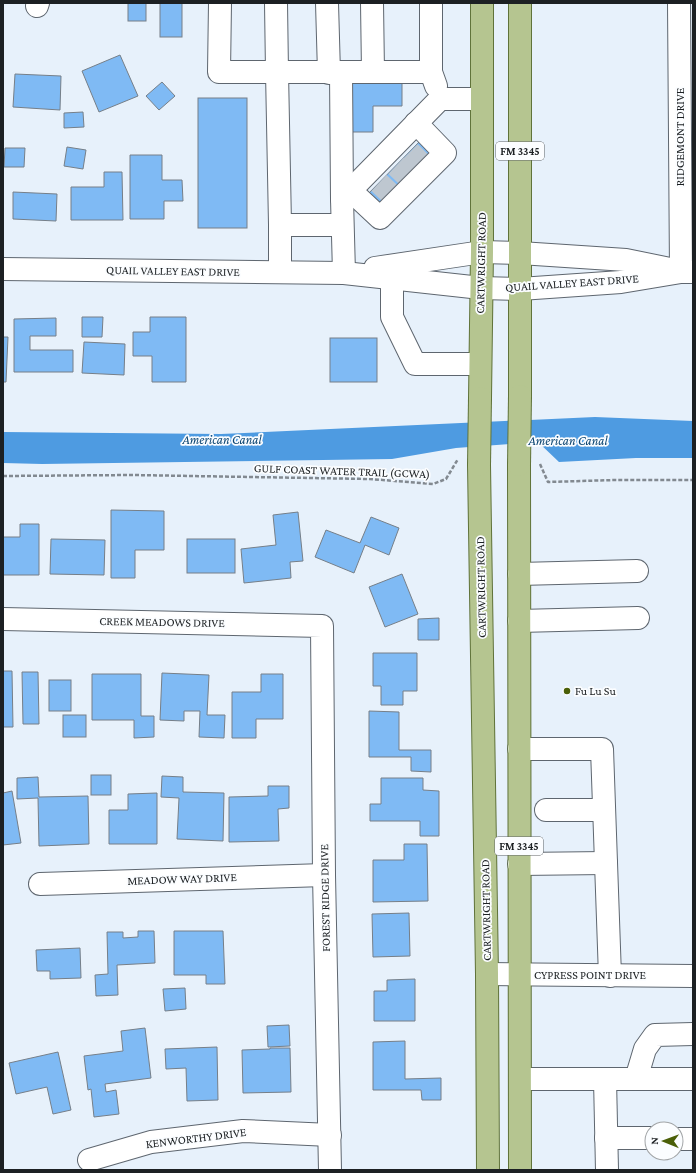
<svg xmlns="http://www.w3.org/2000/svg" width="696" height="1173" font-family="'Crimson Pro',serif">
  <rect width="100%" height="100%" fill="#e7f1fb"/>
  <!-- water -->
  <path fill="#4e9be1" d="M595,417L693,421V458H636L559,462L538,442L456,448L392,459L42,464L3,463V432L221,434Z"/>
  <!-- building -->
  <g fill="#7fbaf4" stroke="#767f88">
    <rect x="128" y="3" width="18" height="18"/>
    <rect x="160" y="3" width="22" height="34"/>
    <path d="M120,55L138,96L99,112L82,71Z"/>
    <path d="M15,74L61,76L60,110L13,107Z"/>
    <path d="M351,80H402V106H373V132H351Z"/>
    <path d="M162,82L175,96L159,110L146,96Z"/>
    <rect x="198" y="98" width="49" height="130"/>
    <path d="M83,112L84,127L64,128V113Z"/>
    <path d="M425,136L441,151L381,213L365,197Z"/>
    <path d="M67,147L86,150L83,169L64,166Z"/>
    <path d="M5,148H25L24,167H4Z"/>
    <path d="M130,155H162V180H182L183,201H164V219H130Z"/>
    <path d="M104,172H122L123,220H71V187H104Z"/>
    <path d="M13,192L57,194L56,221L13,219Z"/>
    <path d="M82,317H103L102,337H82Z"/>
    <path d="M150,317H186V382H152V356H133V332H150Z"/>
    <path d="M56,318V336H30V350H73V372H14V319Z"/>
    <path d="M3,337H8L6,382H3Z"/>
    <rect x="330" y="338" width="47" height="44"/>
    <path d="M84,342L125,344L124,375L82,373Z"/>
    <path d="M111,510L164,511V550H135V578H111Z"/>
    <path d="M298,512L303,561L290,562L291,578L244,583L241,549L276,545L273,515Z"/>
    <path d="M371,517L399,528L389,555L365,545L354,573L315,557L326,530L360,543Z"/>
    <path d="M20,524H39V575H3V537H20Z"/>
    <path d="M51,539L105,540L104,575L50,574Z"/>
    <rect x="187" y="539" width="48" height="34"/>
    <path d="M402,574L418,614L385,627L369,587Z"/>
    <path d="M439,618V640H418V619Z"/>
    <path d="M373,653H417V691H403V705H381V686H373Z"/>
    <path d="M3,671H12L13,727H3Z"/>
    <path d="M22,672H38L39,724H23Z"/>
    <path d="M162,673L209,675L207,715H225L224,738L199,737L200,711H184V721L160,720Z"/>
    <path d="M92,674H141V716H154V737L134,738V720H92Z"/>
    <path d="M261,674H283V719H256V738H232V692H261Z"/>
    <rect x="49" y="680" width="22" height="31"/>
    <path d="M369,711L399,712V750H431V772L411,771V757H369Z"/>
    <rect x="63" y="715" width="23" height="22"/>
    <rect x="91" y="775" width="20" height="20"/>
    <path d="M162,776L183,777V792L224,793L223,841L177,839L179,798L161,797Z"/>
    <path d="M38,777L39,797L88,796L89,844L39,846L38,798L17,799V778Z"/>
    <path d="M381,778H423V790L439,791V836H420V821H370V804H381Z"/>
    <path d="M268,786H289V808L278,809L279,841L229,842V797L268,796Z"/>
    <path d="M12,791L21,843L3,845V793Z"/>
    <path d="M157,793V844H109V810H128V794Z"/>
    <path d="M404,844H427L428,901L373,902V860H404Z"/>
    <path d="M409,913L410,956L373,957L372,914Z"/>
    <path d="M138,931H154L155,963L117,965L118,995L96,996L95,975L108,974L107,932H123V938L138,937Z"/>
    <path d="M174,931H223L225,984H206V975H174Z"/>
    <path d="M80,948L81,978L50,979V971H37L36,950Z"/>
    <path d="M415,979V1021H374V991H387V980Z"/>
    <path d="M185,988L186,1009L165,1011L163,989Z"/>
    <path d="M289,1025L290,1046L268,1047L267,1026Z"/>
    <path d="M145,1028L151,1078L105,1084L106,1092L116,1090L119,1114L94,1117L91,1089L88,1090L84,1056L123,1051L121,1031Z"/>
    <path d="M405,1041V1079L441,1078V1100H422L421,1090H373V1042Z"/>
    <path d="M217,1047L218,1100L187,1101L186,1068L166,1069L165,1049Z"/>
    <path d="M270,1048H290L291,1092L243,1093L242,1050L270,1049Z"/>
    <path d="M58,1052L71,1110L53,1114L47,1087L16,1094L9,1063Z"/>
  </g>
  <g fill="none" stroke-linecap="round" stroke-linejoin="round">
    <!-- minor-tunnel -->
    <g stroke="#bec7d0" stroke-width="22" stroke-dasharray="22 11" stroke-linecap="butt">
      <path d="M410,152L425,167"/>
      <path d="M396,166L412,181"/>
      <path d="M379,183L395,198"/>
    </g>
    <!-- minor casing -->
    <g stroke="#5e666f" stroke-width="24">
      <g id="minor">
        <path d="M220,3L219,72H277L280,225V272"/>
        <path d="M276,3L277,72H431"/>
        <path d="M327,3L329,73"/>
        <path d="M372,3L373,72"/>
        <path d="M431,3V72L436,86"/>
        <path d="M679,3L681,272"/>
        <path d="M37,6L38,3"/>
        <path d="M341,73L342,199"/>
        <path d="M350,190L380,218L445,153L416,123"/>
        <path d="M280,225H342"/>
        <path d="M375,268L482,252L520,253L626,260L670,269"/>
        <path d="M3,269L344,273L481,288L520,289L621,282L681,272H693"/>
        <path d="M344,273L342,199L440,99H482"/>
        <path d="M392,278V317L415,364H480"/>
        <path d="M519,574L637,571"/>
        <path d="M3,619L322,626L324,875L330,1170"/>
        <path d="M519,621L638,618"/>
        <path d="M519,749H602L610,976"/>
        <path d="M546,810H604"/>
        <path d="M519,864L606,863"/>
        <path d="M40,884L324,875"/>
        <path d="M487,974L693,976"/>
        <path d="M520,1079H693"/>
        <path d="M605,1079L607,1170"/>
        <path d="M636,1079L645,1049L655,1035L693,1034"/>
        <path d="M606,1138H652"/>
        <path d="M676,1139H693"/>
        <path d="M89,1160L151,1142L243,1131L330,1135"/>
      </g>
    </g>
    <!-- major casing -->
    <g stroke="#60733a" stroke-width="24">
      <g id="major">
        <path d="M520,396V3"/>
        <path d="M480,398L482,252V3"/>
        <path d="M479,465L487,974L488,1170"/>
        <path d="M519,465L520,1170"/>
      </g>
    </g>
    <!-- path -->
    <g stroke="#828990" stroke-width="2.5" stroke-dasharray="4 2" stroke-linecap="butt">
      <path d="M540,464L548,482L615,480H693"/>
      <path d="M3,476L132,475L370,479L433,484L446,479L458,459"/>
    </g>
    <!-- minor -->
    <use href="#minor" stroke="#fff" stroke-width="22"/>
    <!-- major -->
    <use href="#major" stroke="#b5c590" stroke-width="22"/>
    <!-- major-bridge casing -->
    <g stroke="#60733a" stroke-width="24" stroke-linecap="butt">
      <g id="major-bridge">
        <path d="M479,465L480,398"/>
        <path d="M519,465L520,396"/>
      </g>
    </g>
    <!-- major-bridge -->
    <use href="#major-bridge" stroke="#b5c590" stroke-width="22"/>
  </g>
  <!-- markers -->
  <circle fill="#4a5f08" stroke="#fbfdff" stroke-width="1.5" cx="567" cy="691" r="4"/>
  <g text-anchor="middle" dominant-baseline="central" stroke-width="3.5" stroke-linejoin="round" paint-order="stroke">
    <!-- shield labels -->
    <g fill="#fbfdff" stroke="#5f6265" stroke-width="1">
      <rect x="496" y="142" width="48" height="18" rx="3"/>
      <rect x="495" y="837" width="48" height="18" rx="3"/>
    </g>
    <g font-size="11" font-weight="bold" fill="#1c2023">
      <text x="520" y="151">FM 3345</text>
      <text x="519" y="846">FM 3345</text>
    </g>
    <!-- street labels -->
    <g font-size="12" fill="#1c2023" stroke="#fbfdff">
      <text transform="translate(680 137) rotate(-90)">RIDGEMONT DRIVE</text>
      <text transform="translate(481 263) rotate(-89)">CARTWRIGHT ROAD</text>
      <text transform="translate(173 271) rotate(1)">QUAIL VALLEY EAST DRIVE</text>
      <text transform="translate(572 283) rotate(-4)">QUAIL VALLEY EAST DRIVE</text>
      <text transform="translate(342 471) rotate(2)">GULF COAST WATER TRAIL (GCWA)</text>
      <text transform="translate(481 587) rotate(-91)">CARTWRIGHT ROAD</text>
      <text transform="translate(162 622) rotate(1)">CREEK MEADOWS DRIVE</text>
      <text transform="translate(182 879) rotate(-2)">MEADOW WAY DRIVE</text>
      <text transform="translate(325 898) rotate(-91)">FOREST RIDGE DRIVE</text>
      <text transform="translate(486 910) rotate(-91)">CARTWRIGHT ROAD</text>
      <text x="590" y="975">CYPRESS POINT DRIVE</text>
      <text transform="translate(196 1138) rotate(-7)">KENWORTHY DRIVE</text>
    </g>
    <!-- poi labels -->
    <g font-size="12" fill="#1c2023" stroke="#fbfdff" text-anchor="start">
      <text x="575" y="691">Fu Lu Su</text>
    </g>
    <!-- water labels -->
    <g font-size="13" font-style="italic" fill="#0a4471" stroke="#fbfdff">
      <text x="222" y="439">American Canal</text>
      <text x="568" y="440">American Canal</text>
    </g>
  </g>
  <!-- border -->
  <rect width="696" height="1173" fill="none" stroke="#1c2023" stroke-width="8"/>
  <!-- north arrow -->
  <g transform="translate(664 1141) rotate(271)"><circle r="19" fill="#fbfdff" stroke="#a2a5a7"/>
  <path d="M0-3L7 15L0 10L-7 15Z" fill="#4a5f08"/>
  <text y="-6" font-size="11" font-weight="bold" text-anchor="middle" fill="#1c2023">N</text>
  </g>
</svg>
